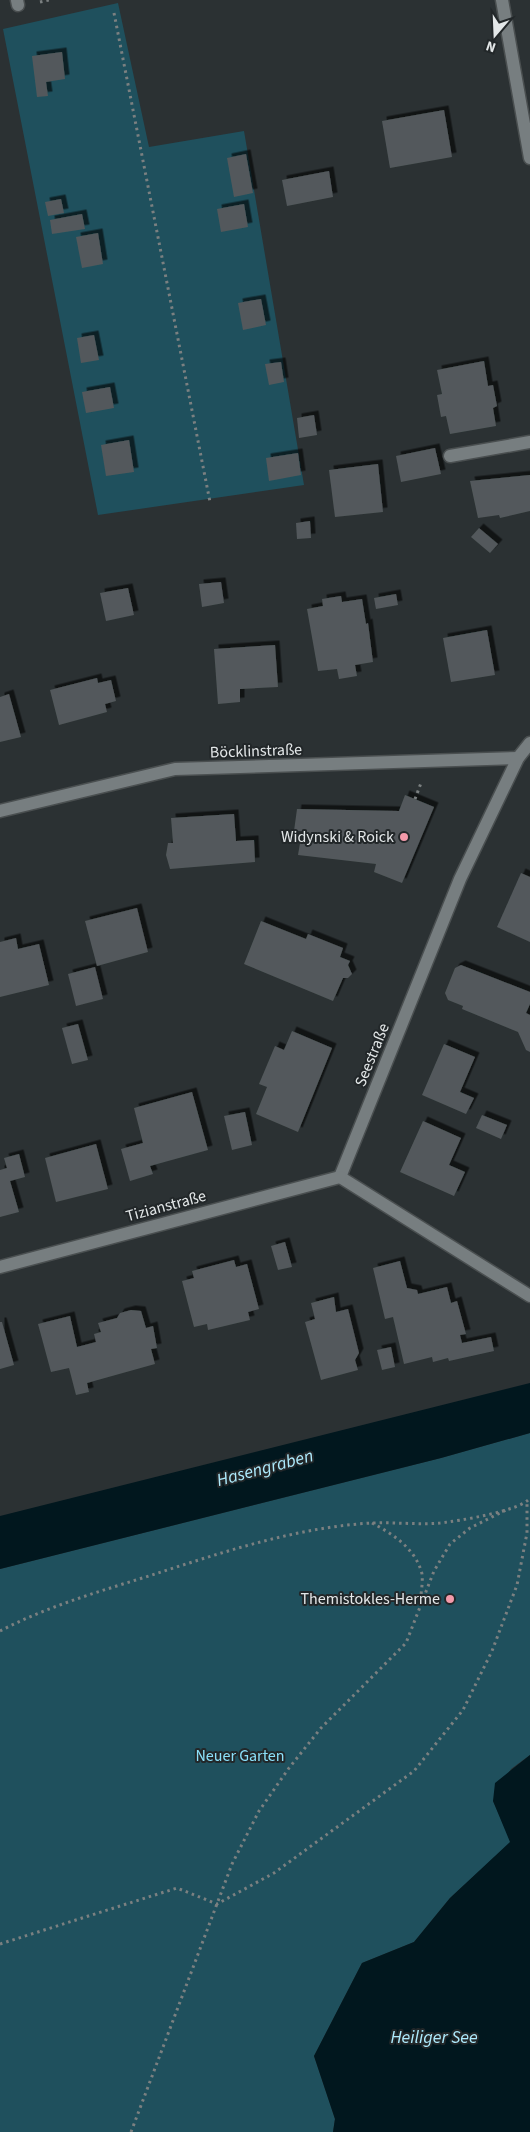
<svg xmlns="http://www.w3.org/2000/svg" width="530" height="2132" font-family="'Source Sans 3',sans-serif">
  <defs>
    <filter id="shadow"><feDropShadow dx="4.5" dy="-4.5" stdDeviation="0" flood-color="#0009"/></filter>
  </defs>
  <rect width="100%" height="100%" fill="#2b3133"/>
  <!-- green -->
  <g fill="#1f505d">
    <path d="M118,3L149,147L244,131L304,485L98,515L3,29Z"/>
    <path d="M530,1433V1755L511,1769L493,1801L511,1842L450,1898L414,1942L362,1963L314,2056L335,2119L333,2132H0V1569L441,1458Z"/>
  </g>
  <!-- water -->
  <g fill="#01171e">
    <path d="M530,1383V1433L441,1458L0,1569V1516Z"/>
    <path d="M530,1755V2132H333L335,2119L314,2056L362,1963L414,1942L450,1898L510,1842L493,1801L495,1783Z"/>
  </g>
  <!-- building -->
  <g fill="#52595b" filter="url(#shadow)">
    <path d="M62,52L65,79L46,82L48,96L37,97L32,56Z"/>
    <path d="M444,110L452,157L390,168L382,121Z"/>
    <path d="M246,154L253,193L234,197L227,158Z"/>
    <path d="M329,171L333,197L287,206L282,180Z"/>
    <path d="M61,199L64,213L48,216L45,202Z"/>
    <path d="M244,204L248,227L221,232L217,209Z"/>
    <path d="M82,214L85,229L52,234L50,220Z"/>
    <path d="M98,233L103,264L82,268L76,237Z"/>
    <path d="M261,299L266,325L243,330L238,303Z"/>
    <path d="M94,335L99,360L81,363L77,338Z"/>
    <path d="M484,361L488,386L493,385L497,406L493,408L496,426L450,434L446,416L441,417L437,395L442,394L437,370Z"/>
    <path d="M281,362L284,382L269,385L265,364Z"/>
    <path d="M110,387L114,408L86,413L82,392Z"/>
    <path d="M314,415L317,435L299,438L297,418Z"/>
    <path d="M129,440L134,472L106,476L101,445Z"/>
    <path d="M435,448L441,474L401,482L396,456Z"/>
    <path d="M298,453L301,475L269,481L266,458Z"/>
    <path d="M378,464L383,512L335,517L329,470Z"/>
    <path d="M530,475V511L500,518L499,515L478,518L470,481Z"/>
    <path d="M310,521L311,538L297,539L296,523Z"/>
    <path d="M479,528L498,544L490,553L471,537Z"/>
    <path d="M221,582L224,603L202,607L199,584Z"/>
    <path d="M128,588L134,615L106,621L100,593Z"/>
    <path d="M396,594L398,605L376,609L374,598Z"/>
    <path d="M341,596L342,602L362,599L366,624L368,623L373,662L355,665L357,676L339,679L337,669L318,671L307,609L323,606L322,599Z"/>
    <path d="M487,630L495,675L451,682L443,638Z"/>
    <path d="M275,645L278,687L240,689V702L218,704L214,649Z"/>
    <path d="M97,678L98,683L111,680L116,701L105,704L107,712L59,725L50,690Z"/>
    <path d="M9,694L21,737L0,742V697Z"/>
    <path d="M405,795L434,807L402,883L374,872L376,864L298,855L302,831H294L297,809L399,811Z"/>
    <path d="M234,814L236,841L254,840L255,862L170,869L166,855L168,843H173L171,818Z"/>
    <path d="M521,873L530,877V942L497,927Z"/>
    <path d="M137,908L148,952L97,966L85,921Z"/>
    <path d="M261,921L306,939L308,934L343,948L340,957L350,961L348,965L352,974L348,978H343L333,1001L244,964Z"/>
    <path d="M16,938L18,949L39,944L49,985L0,997V942Z"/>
    <path d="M461,965L530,992V1004L526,1013L530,1015V1052L526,1050L518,1032L462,1009L463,1006L448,1000L445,993L455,968Z"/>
    <path d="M95,967L103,999L76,1006L68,974Z"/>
    <path d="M78,1024L88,1060L72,1064L62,1028Z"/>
    <path d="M292,1031L332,1048L298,1132L256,1114L267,1087L259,1084L275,1046L284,1050Z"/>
    <path d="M444,1044L475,1057L460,1092L474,1098L466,1114L422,1095Z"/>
    <path d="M192,1092L208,1150L150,1166L153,1174L130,1181L121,1149L143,1143L134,1108Z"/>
    <path d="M245,1112L252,1145L232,1150L224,1116Z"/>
    <path d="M482,1115L507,1125L501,1139L476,1128Z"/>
    <path d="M423,1121L461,1138L449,1165L465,1172L454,1196L400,1172Z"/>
    <path d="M96,1144L108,1189L56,1202L45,1158Z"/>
    <path d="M19,1154L25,1177L10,1181L19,1212L0,1217V1170L7,1168L4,1158Z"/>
    <path d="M285,1242L292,1267L278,1270L271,1246Z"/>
    <path d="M234,1260L236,1267L247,1264L259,1309L248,1312L250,1320L208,1330L207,1324L194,1327L182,1281L194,1278L192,1271Z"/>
    <path d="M400,1261L407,1288L417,1290L418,1294L447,1287L451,1303L457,1301L466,1334L460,1335L462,1343L491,1337L494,1351L449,1361L448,1358L433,1362L432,1357L404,1364L393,1317L385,1319L373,1268Z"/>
    <path d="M334,1297L336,1312L348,1309L359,1353L355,1360L358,1370L321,1380L305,1322L315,1319L311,1303Z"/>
    <path d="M131,1310L141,1311L146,1328L153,1326L157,1348L151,1349L155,1364L87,1383L89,1392L76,1395L69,1368L51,1372L38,1324L70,1316L77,1347L96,1342L94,1334L101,1332L98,1323L117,1318L120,1313Z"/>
    <path d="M0,1322H2L14,1365L0,1369Z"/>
    <path d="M391,1347L395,1367L382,1370L377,1350Z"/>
  </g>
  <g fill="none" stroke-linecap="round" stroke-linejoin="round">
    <!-- minor casing -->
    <g stroke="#4a4f50" stroke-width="15">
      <g id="minor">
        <path d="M17,0L18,5"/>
        <path d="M502,0L530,158"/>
        <path d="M450,456L530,442"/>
        <path d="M0,811L175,769L518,758"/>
        <path d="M340,1177L460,879L518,758L530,743"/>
        <path d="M340,1177L530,1296"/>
        <path d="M0,1267L340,1177"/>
      </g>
    </g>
    <!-- path -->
    <g stroke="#7b8081" stroke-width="3" stroke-dasharray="2.5 4" stroke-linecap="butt">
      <path d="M40,2L49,0"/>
      <path d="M114,13L210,502"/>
      <path d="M415,799L421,783"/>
      <path d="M372,1523C393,1534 416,1549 422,1574C423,1582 421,1594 420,1602"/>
      <path d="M0,1631C48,1606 101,1591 152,1575C223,1552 298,1527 372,1523C395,1522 418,1525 440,1523C458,1521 521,1511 530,1498"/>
      <path d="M0,1944L177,1888L217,1904L274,1873L414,1771L463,1710L492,1651L517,1585L527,1533V1503"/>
      <path d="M131,2132L232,1864L259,1811L289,1768L321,1728L406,1643L434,1571L450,1544L470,1528L506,1510"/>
    </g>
    <!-- minor -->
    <use href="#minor" stroke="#777e80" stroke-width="12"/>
  </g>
  <!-- markers -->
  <g fill="#f39aaa" stroke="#222729" stroke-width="2">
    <circle cx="404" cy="837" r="5"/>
    <circle cx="450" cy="1599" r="5"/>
  </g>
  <g text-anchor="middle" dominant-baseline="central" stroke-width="4" stroke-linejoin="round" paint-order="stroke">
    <!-- street labels -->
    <g font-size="16" fill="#e3e7e8" stroke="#222729">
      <text transform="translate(256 751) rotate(-2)">Böcklinstraße</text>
      <text transform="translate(372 1055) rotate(-68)">Seestraße</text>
      <text transform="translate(166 1206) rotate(-15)">Tizianstraße</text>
    </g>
    <!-- poi labels -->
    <g font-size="16" fill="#e3e7e8" stroke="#222729" text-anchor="end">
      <text x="394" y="837">Widynski &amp; Roick</text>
      <text x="440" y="1599">Themistokles-Herme</text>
    </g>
    <!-- park labels -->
    <g font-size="16" fill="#8be0f9" stroke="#222729">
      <text x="240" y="1756">Neuer Garten</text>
    </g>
    <!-- water labels -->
    <g font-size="18" font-style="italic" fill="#aeebfd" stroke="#222729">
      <text transform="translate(265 1468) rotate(-15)">Hasengraben</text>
      <text x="434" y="2037">Heiliger See</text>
    </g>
  </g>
  <!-- north arrow -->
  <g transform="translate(495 35) rotate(199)" stroke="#222729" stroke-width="4" paint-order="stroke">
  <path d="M0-4L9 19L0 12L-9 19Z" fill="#e3e7e8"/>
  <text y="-8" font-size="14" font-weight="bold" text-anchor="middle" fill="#e3e7e8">N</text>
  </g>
</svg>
